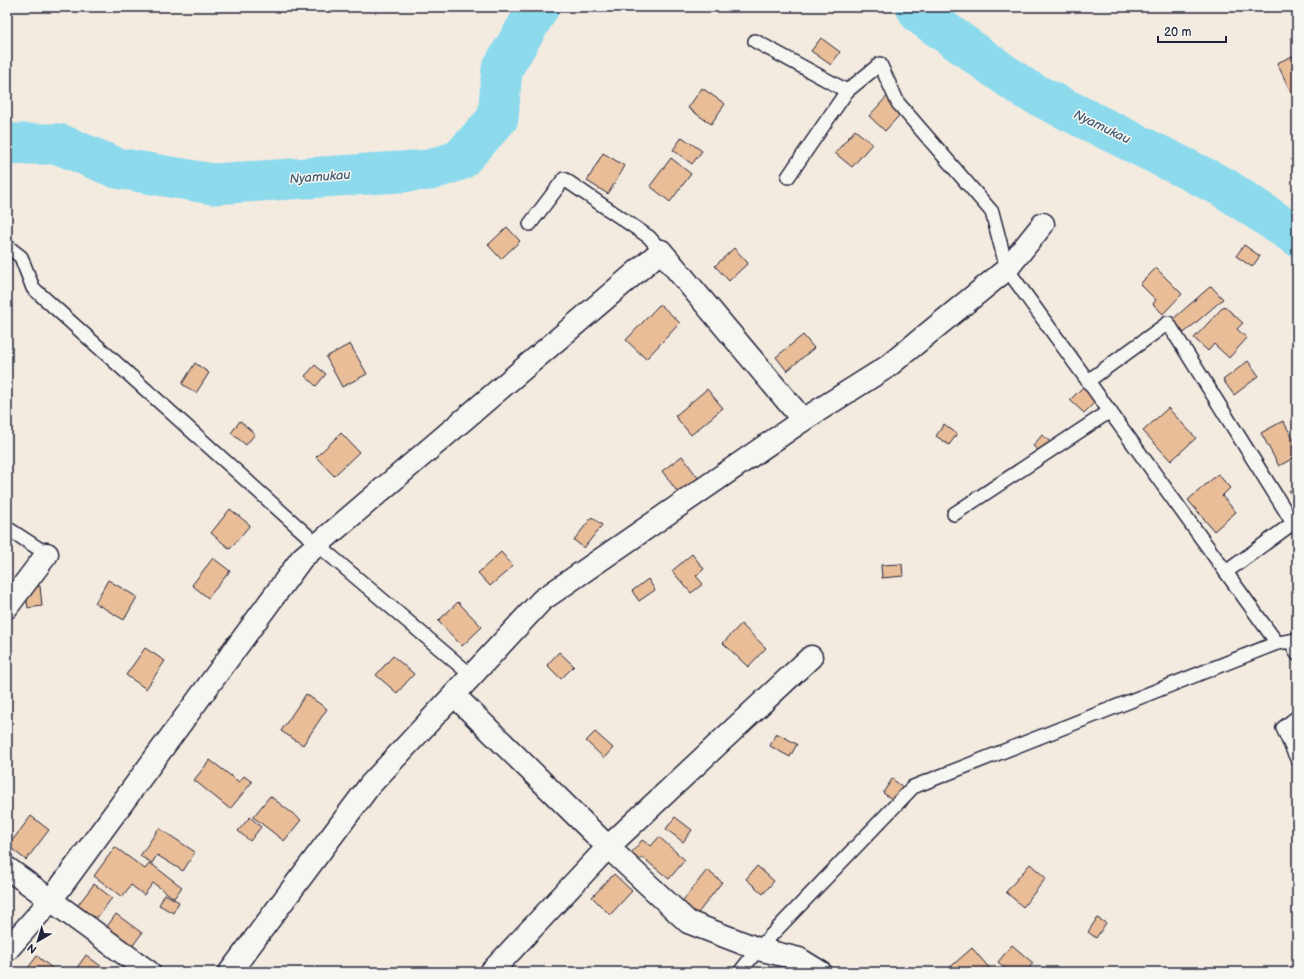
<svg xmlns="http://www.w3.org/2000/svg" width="1304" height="979" font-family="'Balsamiq Sans',sans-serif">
  <rect width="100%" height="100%" fill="#f3ebe0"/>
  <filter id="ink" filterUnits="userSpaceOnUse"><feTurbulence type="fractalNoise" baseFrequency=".025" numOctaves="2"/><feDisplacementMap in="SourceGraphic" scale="8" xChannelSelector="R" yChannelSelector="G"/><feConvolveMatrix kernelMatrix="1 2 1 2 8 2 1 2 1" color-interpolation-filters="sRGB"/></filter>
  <g filter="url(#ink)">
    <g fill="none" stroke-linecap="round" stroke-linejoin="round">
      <!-- river -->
      <g stroke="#8ddaed" stroke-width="41">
        <path d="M916,7L920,14L1025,89L1223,187L1297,236"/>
        <path d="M7,144H59L117,168L213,184L430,170L460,160L498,118L502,69L539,7"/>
      </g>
    </g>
    <!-- building -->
    <g fill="#e8bd98" stroke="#22223b">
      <path d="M821,38L840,52L831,65L811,51Z"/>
      <path d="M1297,54V105L1277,63Z"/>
      <path d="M702,88L725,104L711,124L688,108Z"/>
      <path d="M890,93L906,108L885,131L869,116Z"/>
      <path d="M855,130L872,144L852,167L835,153Z"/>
      <path d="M682,137L702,151L692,164L673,150Z"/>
      <path d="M603,153L625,166L608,194L587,181Z"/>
      <path d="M671,158L691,174L670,202L650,186Z"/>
      <path d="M507,227L520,241L501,259L488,245Z"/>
      <path d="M1244,245L1260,256L1252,267L1236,256Z"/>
      <path d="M734,248L748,263L729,281L715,266Z"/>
      <path d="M1156,268L1182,294L1163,314L1153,304L1156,300L1140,284Z"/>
      <path d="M1211,286L1223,299L1184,333L1173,319Z"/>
      <path d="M660,304L680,323L646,359L626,340Z"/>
      <path d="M1224,306L1243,323L1237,329L1247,338L1229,358L1214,344L1208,351L1194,338Z"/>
      <path d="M803,335L814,348L787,371L776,357Z"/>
      <path d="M350,344L367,374L342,387L326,357Z"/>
      <path d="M1248,361L1259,376L1234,395L1223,380Z"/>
      <path d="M195,363L209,373L196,393L182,384Z"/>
      <path d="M315,365L326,374L316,386L305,376Z"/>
      <path d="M1083,387L1096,401L1084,413L1070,400Z"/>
      <path d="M707,389L723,408L691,435L675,416Z"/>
      <path d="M1168,408L1196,438L1171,461L1143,431Z"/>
      <path d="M240,421L255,434L246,445L231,433Z"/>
      <path d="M1283,421L1297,445V456L1279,466L1261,433Z"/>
      <path d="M944,424L957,434L949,445L936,436Z"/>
      <path d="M341,433L359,452L334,476L316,457Z"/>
      <path d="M1042,435L1053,444L1044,455L1033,446Z"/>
      <path d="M682,456L710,494L690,509L662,471Z"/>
      <path d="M1218,474L1230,488L1222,496L1236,512L1214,531L1188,500Z"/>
      <path d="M1297,485V502L1289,491Z"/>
      <path d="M230,509L250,525L230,549L211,533Z"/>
      <path d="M592,517L602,525L584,548L574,540Z"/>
      <path d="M501,552L513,566L490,586L478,573Z"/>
      <path d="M692,554L704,569L696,576L703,584L691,593L672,571Z"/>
      <path d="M213,558L230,571L208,598L192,585Z"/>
      <path d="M902,564L903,576L882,578L881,565Z"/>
      <path d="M648,579L655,590L639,601L632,591Z"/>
      <path d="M108,580L137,597L124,620L95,603Z"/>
      <path d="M40,586L42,606L28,608L25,588Z"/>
      <path d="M458,602L482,627L462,646L438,621Z"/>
      <path d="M741,624L766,648L748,667L723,643Z"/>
      <path d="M228,637L239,646L229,659L218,650Z"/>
      <path d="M145,648L165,661L146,689L126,675Z"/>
      <path d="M559,652L574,666L561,679L547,665Z"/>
      <path d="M393,656L414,674L397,693L376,675Z"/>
      <path d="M306,694L327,709L303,745L281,731Z"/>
      <path d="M595,732L613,748L604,758L586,741Z"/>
      <path d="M776,733L797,744L790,757L770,746Z"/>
      <path d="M210,760L239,782L244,776L252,782L230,809L194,780Z"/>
      <path d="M892,779L914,795L905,808L883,793Z"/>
      <path d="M270,796L301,820L284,841L253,817Z"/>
      <path d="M31,816L49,830L26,860L8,846Z"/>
      <path d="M250,817L261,827L250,841L238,831Z"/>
      <path d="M675,817L692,830L683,842L666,829Z"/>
      <path d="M159,828L195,852L183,871L157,855L152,863L140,856Z"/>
      <path d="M659,837L685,860L669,879L642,857L636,864L628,857L642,840L651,846Z"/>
      <path d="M115,847L145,869L150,863L182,887L174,898L153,883L144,895L131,885L122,897L94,876Z"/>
      <path d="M1030,864L1046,878L1023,907L1006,892Z"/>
      <path d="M757,866L774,881L763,894L746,879Z"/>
      <path d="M707,870L722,882L695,917L680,904Z"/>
      <path d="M614,874L632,891L610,915L592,897Z"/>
      <path d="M94,884L112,898L92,924L74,910Z"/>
      <path d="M165,894L179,902L173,913L159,905Z"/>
      <path d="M116,914L142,933L129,951L103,932Z"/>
      <path d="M1097,918L1106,923L1096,938L1088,932Z"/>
      <path d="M1012,945L1033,963L1026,972H1009L998,962Z"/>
      <path d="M972,948L992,971L991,972H947L946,971Z"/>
      <path d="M86,955L102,967L98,972H74Z"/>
      <path d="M37,956L52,968L49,972H25Z"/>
    </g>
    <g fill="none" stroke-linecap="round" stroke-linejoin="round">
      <!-- service casing -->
      <g stroke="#22223b" stroke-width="16">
        <g id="service">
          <path d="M755,41L847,91L880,64L898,103L992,212L1007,269L1277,643L1291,641L1297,639"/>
          <path d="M788,177L847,91"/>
          <path d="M530,224L564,179L649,237L661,251"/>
          <path d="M7,246L21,257L33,288L318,545L472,676"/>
          <path d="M1088,381L1168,323L1293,523L1226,572"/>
          <path d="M954,514L1110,411"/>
          <path d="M7,528L47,554"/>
          <path d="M1291,641L1297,654"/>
          <path d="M1297,717L1283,728L1297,759"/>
          <path d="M740,972L758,949L913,787L1277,643"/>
        </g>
      </g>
      <!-- minor casing -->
      <g stroke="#22223b" stroke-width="25">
        <g id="minor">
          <path d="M7,607L47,554"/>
          <path d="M454,695L608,847L688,922L758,949L799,959L820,972"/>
          <path d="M7,868L149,972"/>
          <path d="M7,950L51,900L302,558L661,251L803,420"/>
          <path d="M230,972L370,785L542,600L803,420L887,367L1007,269L1043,224"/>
          <path d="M491,972L608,847L811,657"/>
        </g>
      </g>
      <!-- service -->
      <use href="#service" stroke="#f6f6f2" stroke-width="13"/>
      <!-- minor -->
      <use href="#minor" stroke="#f6f6f2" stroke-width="22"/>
    </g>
  </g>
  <g text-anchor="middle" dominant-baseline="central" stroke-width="3" stroke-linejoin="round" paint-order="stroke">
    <!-- water labels -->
    <g font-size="13" font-style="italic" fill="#425970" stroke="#f6f6f2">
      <text transform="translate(1102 127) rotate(26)">Nyamukau</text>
      <text transform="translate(320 177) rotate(-4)">Nyamukau</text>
    </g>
  </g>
  <!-- margin -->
  <rect width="1304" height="979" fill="none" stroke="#f6f6f2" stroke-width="24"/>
  <rect x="12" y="12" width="1280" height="955" fill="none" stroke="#22223b" stroke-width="1.5" filter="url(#ink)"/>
  <!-- north arrow -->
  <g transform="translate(38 941) rotate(218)" stroke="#f6f6f2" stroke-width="3" paint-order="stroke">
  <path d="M0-3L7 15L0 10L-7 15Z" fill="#22223b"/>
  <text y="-6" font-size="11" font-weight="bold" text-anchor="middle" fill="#22223b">N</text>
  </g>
  <!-- scale -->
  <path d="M1158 36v6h68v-6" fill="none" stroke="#22223b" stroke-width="2"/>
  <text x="1164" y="36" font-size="12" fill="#22223b" stroke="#f6f6f2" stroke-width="3" paint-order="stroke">20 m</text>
</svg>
